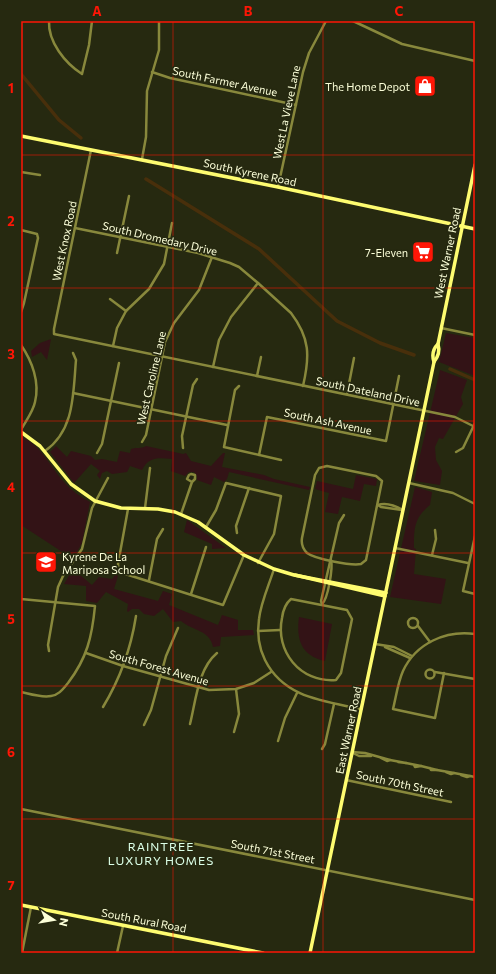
<svg xmlns="http://www.w3.org/2000/svg" width="496" height="974" font-family="Commissioner,sans-serif">
  <rect width="100%" height="100%" fill="#262910"/>
  <!-- green -->
  <g fill="#331316">
    <path d="M446,333L475,338V376L439,362Z"/>
    <path d="M51,339L47,360L41,352L32,357L31,351L40,343Z"/>
    <path d="M440,370L467,380L461,397L463,404L443,439L439,438L435,447L436,460L442,471L440,485L414,481Z"/>
    <path d="M21,436C42,446 50,467 65,483C72,491 81,497 90,502L82,543L73,559L21,525Z"/>
    <path d="M56,446L67,457L71,451L91,456L95,460L102,459L117,462L120,451L130,453L131,449C137,447 141,449 146,446L183,454L186,453L191,461L211,466L223,453H225L222,467L264,475L274,479L310,487L309,490L229,472L227,479L224,482L214,477L211,485L197,480V476L194,472H189L185,476L171,471L172,459C159,458 149,456 142,470L130,466L127,472L112,474L107,471L102,473L100,479L97,475L100,471L91,464L74,483L50,452Z"/>
    <path d="M356,475L377,479L376,486L364,484L360,501L342,497L338,514L325,512L329,493L315,489L317,481L353,489Z"/>
    <path d="M415,487L432,492L430,505C414,518 414,528 414,548L416,549L414,574L446,579L441,604L390,597Z"/>
    <path d="M187,520L226,548L212,549V544L184,532Z"/>
    <path d="M73,569L92,585L99,577L112,579L116,574L118,576L114,589L158,601L163,591L172,594L169,605L218,625L222,615L238,620V630H253L254,635L221,637L220,646L213,647C210,630 193,631 181,621L173,622L163,609L154,616L144,614L139,609H132L128,612L127,611L128,604L106,592L97,603L86,601V586L64,584Z"/>
    <path d="M299,617L332,624L325,661C301,656 296,639 299,617Z"/>
  </g>
  <g fill="none" stroke-linecap="round" stroke-linejoin="round">
    <!-- canal -->
    <g stroke="#482f0b" stroke-width="3.5">
      <path d="M21,74L59,120L81,138"/>
      <path d="M146,179L259,249L337,321L380,343L414,355"/>
      <path d="M450,369L475,380"/>
    </g>
    <!-- street -->
    <g stroke="#88883c" stroke-width="2.5">
      <path d="M49,21C48,42 65,63 82,74L89,45L92,21"/>
      <path d="M353,21L402,44L475,61"/>
      <path d="M152,72L170,78L296,105"/>
      <path d="M91,150L54,329V334L455,417L475,427"/>
      <path d="M142,159L146,137L147,91L159,50V21"/>
      <path d="M21,172L40,175"/>
      <path d="M278,187L303,72L309,53L326,21"/>
      <path d="M75,228L198,253L230,263L239,267L258,283L291,313C310,338 310,356 303,386"/>
      <path d="M21,230L37,234L38,238L24,303L21,312"/>
      <path d="M117,253L129,196"/>
      <path d="M110,299L126,311"/>
      <path d="M441,328L475,335"/>
      <path d="M21,345C32,361 40,382 35,402C33,412 25,422 21,430"/>
      <path d="M113,346L117,328L126,311L149,289L164,264L172,223"/>
      <path d="M213,367L219,340L231,317L258,283"/>
      <path d="M257,376L261,357"/>
      <path d="M239,386L235,390L224,447L281,460"/>
      <path d="M73,393L227,425"/>
      <path d="M347,394L354,358"/>
      <path d="M142,442L146,435L165,342L174,323L199,290L212,257"/>
      <path d="M183,448L182,436L193,385L197,379"/>
      <path d="M45,451C75,430 73,393 76,360L73,353"/>
      <path d="M456,452L463,448L475,423"/>
      <path d="M97,453L102,444L119,363"/>
      <path d="M259,455L267,417L386,441L399,376"/>
      <path d="M327,466L376,476L382,481L366,560L361,564C351,566 315,559 307,553C303,549 301,544 302,538L315,475L319,468Z"/>
      <path d="M409,483L453,493L475,504"/>
      <path d="M378,505C386,502 396,506 403,510"/>
      <path d="M378,505L381,507L402,510"/>
      <path d="M145,508L150,468"/>
      <path d="M128,509L118,564L119,572L223,605L244,555"/>
      <path d="M181,514L192,482L195,479V475L191,474L189,475L187,479L192,482"/>
      <path d="M206,527L216,510L226,483L281,496L274,534L258,563"/>
      <path d="M237,533L236,526L249,488"/>
      <path d="M475,536L463,591L475,594"/>
      <path d="M395,548L468,563"/>
      <path d="M432,555L436,539L435,530"/>
      <path d="M274,569C269,585 261,602 259,619C257,633 259,648 265,660C284,698 324,701 361,709"/>
      <path d="M149,580L157,539L163,529"/>
      <path d="M191,594L206,547"/>
      <path d="M21,599L95,606C92,637 87,658 68,683C63,689 59,695 51,696C42,698 30,694 21,692"/>
      <path d="M291,599L347,610L352,619L341,673L336,680C300,683 275,651 282,618C283,610 285,604 291,599Z"/>
      <path d="M322,604L321,601L339,523L344,515"/>
      <path d="M322,604C328,599 333,568 331,560"/>
      <circle cx="413" cy="623" r="5"/>
      <path d="M418,626L430,642"/>
      <path d="M258,631L280,630"/>
      <path d="M375,644L394,647L412,656"/>
      <path d="M385,647L410,658"/>
      <path d="M49,651L48,645L58,587L63,576L82,549L92,508L108,478"/>
      <path d="M86,653L123,666L209,690L236,689L254,683L271,672"/>
      <circle cx="430" cy="674" r="4.5"/>
      <path d="M435,672L475,679"/>
      <path d="M444,673L435,718L393,709C396,697 398,682 403,671C416,643 446,630 475,634"/>
      <path d="M103,707C120,679 131,648 136,616"/>
      <path d="M190,724C196,700 198,669 217,653"/>
      <path d="M144,725L151,710L166,656L178,628"/>
      <path d="M234,732L239,714L236,689"/>
      <path d="M278,741L285,718L297,693"/>
      <path d="M322,749L325,744L334,704"/>
      <path d="M352,752L365,753L390,760L387,761L381,758"/>
      <path d="M353,753L359,756H371"/>
      <path d="M390,760L406,763L398,762"/>
      <path d="M406,763L421,766L415,767L414,765"/>
      <path d="M421,766L437,770H431L430,768"/>
      <path d="M437,770L454,773L451,774L446,772"/>
      <path d="M454,773L470,776L467,777L461,775"/>
      <path d="M470,776L475,777"/>
      <path d="M346,780L451,802"/>
      <path d="M21,809L475,900"/>
      <path d="M22,953L31,907"/>
      <path d="M117,953L123,926"/>
    </g>
    <!-- secondary -->
    <g stroke="#fefc70" stroke-width="3.5">
      <path d="M21,136L278,187L475,229"/>
      <path d="M434,362C438,357 440,351 438,344"/>
      <path d="M21,432L40,446L71,484L95,501L121,508L158,509L175,512L198,522L244,555L274,569L294,575L386,593"/>
      <path d="M295,575L385,596"/>
      <path d="M21,905L263,953"/>
      <path d="M310,953L424,410L434,362C432,356 433,349 438,344L475,165"/>
    </g>
  </g>
  <!-- grid -->
  <path fill="none" stroke="#fe1606" stroke-width="1" stroke-opacity="0.55" d="M173,21V953M323,21V953M21,155H475M21,288H475M21,421H475M21,553H475M21,686H475M21,819H475"/>
  <!-- icons -->
  <defs>
    <g id="shop-square" transform="scale(1.15)"><rect x="-9" y="-9" width="18" height="18" rx="4" fill="#fe1606" stroke="#262910"/><path d="M-5-2.5h2.3a2.7 3.5 0 0 1 5.4 0H5L5.5 6h-11ZM-1.5-2.5h3a1.5 2.3 0 0 0-3 0Z" fill="#fff"/></g>
    <g id="supermarket-square" transform="scale(1.15)"><rect x="-9" y="-9" width="18" height="18" rx="4" fill="#fe1606" stroke="#262910"/><path d="M-6-5.5h2.5l.6 2H6L4.5 2H-2.5L-4.4-4H-6ZM-1.5 3.2a1.3 1.3 0 1 0 .1 0ZM3 3.2a1.3 1.3 0 1 0 .1 0Z" fill="#fff"/></g>
    <g id="school-square" transform="scale(1.15)"><rect x="-9" y="-9" width="18" height="18" rx="4" fill="#fe1606" stroke="#262910"/><path d="M0-5L7-2L0 1L-7-2ZM-4 1L0 2.5L4 1V4Q0 6-4 4Z" fill="#fff"/></g>
  </defs>
  <g fill-rule="evenodd">
    <use href="#shop-square" x="425" y="86"/>
    <use href="#supermarket-square" x="423" y="252"/>
    <use href="#school-square" x="46" y="562"/>
  </g>
  <g text-anchor="middle" dominant-baseline="central" stroke-width="3.5" stroke-linejoin="round" paint-order="stroke">
    <!-- street labels -->
    <g font-size="11" fill="#fcffd9" stroke="#262910">
      <text transform="translate(225 81) rotate(12)">South Farmer Avenue</text>
      <text transform="translate(286 112) rotate(-78)">West La Vieve Lane</text>
      <text transform="translate(250 172) rotate(12)">South Kyrene Road</text>
      <text transform="translate(160 238) rotate(13)">South Dromedary Drive</text>
      <text transform="translate(64 241) rotate(-78)">West Knox Road</text>
      <text transform="translate(447 253) rotate(-78)">West Warner Road</text>
      <text transform="translate(151 378) rotate(-77)">West Caroline Lane</text>
      <text transform="translate(368 391) rotate(12)">South Dateland Drive</text>
      <text transform="translate(328 421) rotate(12)">South Ash Avenue</text>
      <text transform="translate(159 667) rotate(16)">South Forest Avenue</text>
      <text transform="translate(348 730) rotate(-78)">East Warner Road</text>
      <text transform="translate(400 783) rotate(12)">South 70th Street</text>
      <text transform="translate(273 851) rotate(11)">South 71st Street</text>
      <text transform="translate(144 920) rotate(11)">South Rural Road</text>
    </g>
    <!-- poi labels -->
    <g font-size="11" fill="#fcffd9" stroke="#262910" text-anchor="end">
      <text x="410" y="86">The Home Depot</text>
      <text x="408" y="252">7-Eleven</text>
      <text x="62" y="556" text-anchor="start">Kyrene De La<tspan x="62" dy="13">Mariposa School</tspan></text>
    </g>
    <!-- neighbourhood labels -->
    <g font-size="12" letter-spacing="1" fill="#dbffe7" stroke="#262910">
      <text x="161" y="846">RAINTREE<tspan x="161" dy="14">LUXURY HOMES</tspan></text>
    </g>
  </g>
  <!-- border -->
  <rect width="496" height="974" fill="none" stroke="#262910" stroke-width="44"/>
  <!-- north arrow -->
  <g transform="translate(54 920) rotate(102)" stroke="#262910" stroke-width="3" paint-order="stroke">
  <path d="M0-3L7 15L0 10L-7 15Z" fill="#fcffd9"/>
  <text y="-6" font-size="11" font-weight="bold" text-anchor="middle" fill="#fcffd9">N</text>
  </g>
  <rect x="22" y="22" width="452" height="930" fill="none" stroke="#fe1606" stroke-width="1.5"/>
  <g font-size="13" text-anchor="middle" font-weight="bold" fill="#fe1606">
    <text x="97" y="16">A</text>
    <text x="248" y="16">B</text>
    <text x="399" y="16">C</text>
    <text x="11" y="93">1</text>
    <text x="11" y="226">2</text>
    <text x="11" y="359">3</text>
    <text x="11" y="492">4</text>
    <text x="11" y="624">5</text>
    <text x="11" y="757">6</text>
    <text x="11" y="890">7</text>
  </g>
</svg>
